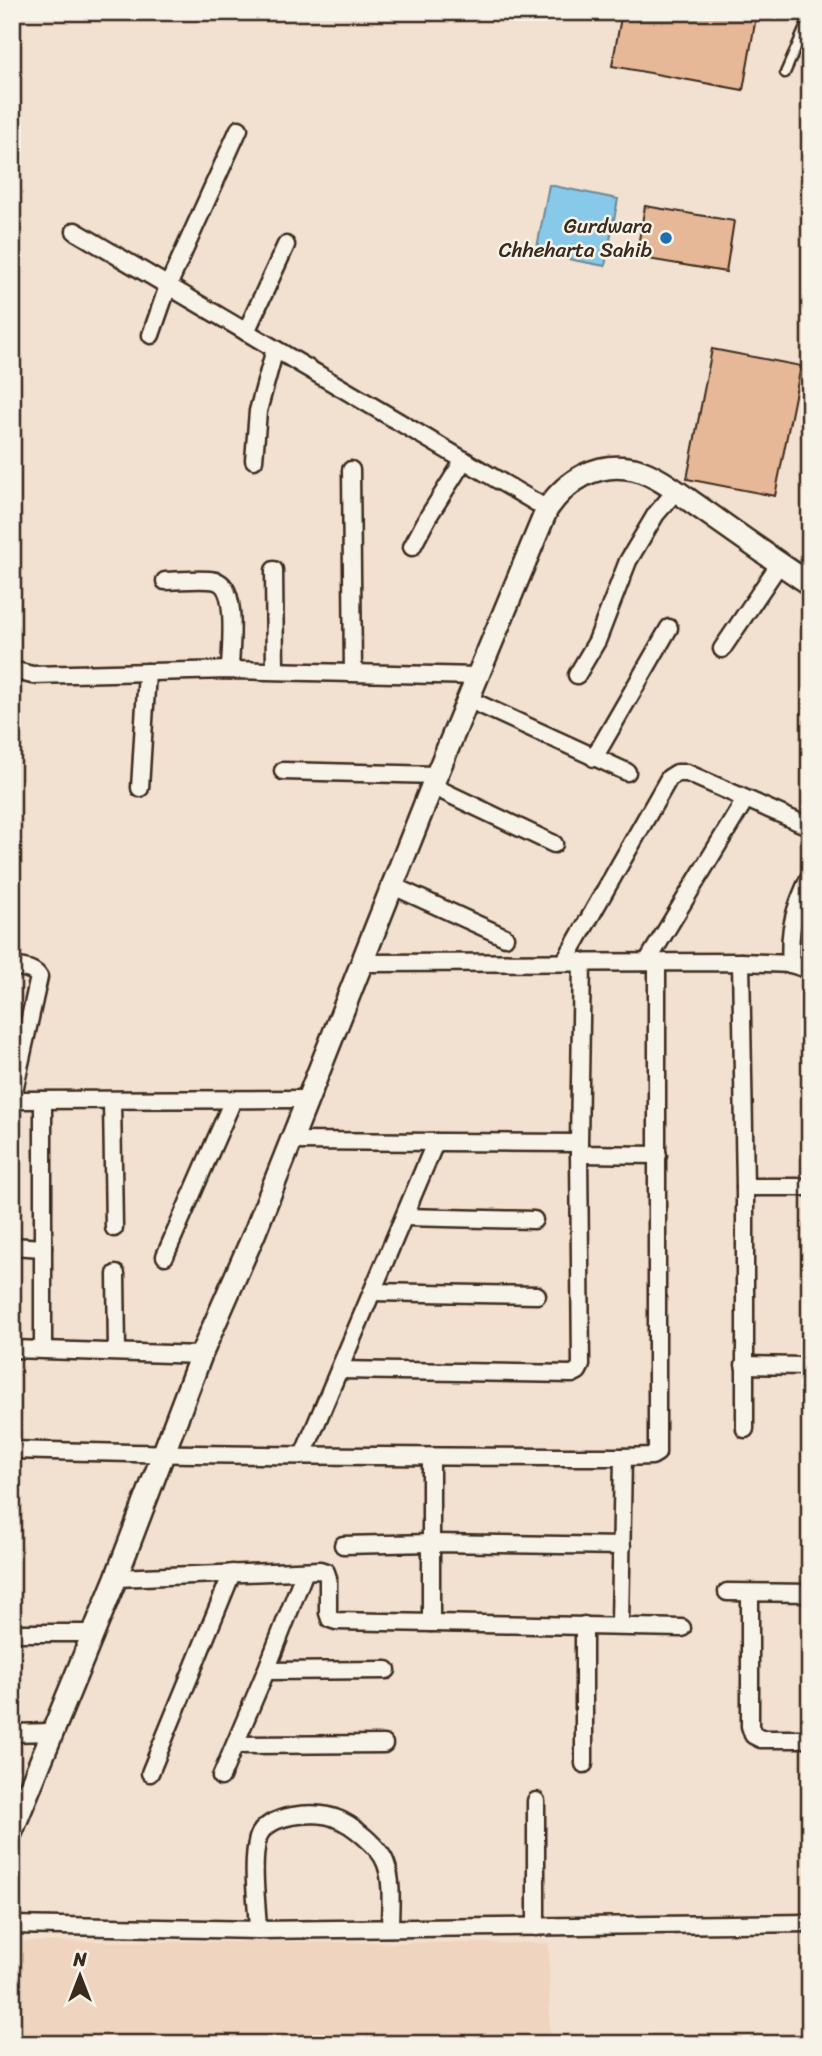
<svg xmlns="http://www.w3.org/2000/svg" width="822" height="2056" font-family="Sriracha,sans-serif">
  <rect width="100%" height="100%" fill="#f2e1d0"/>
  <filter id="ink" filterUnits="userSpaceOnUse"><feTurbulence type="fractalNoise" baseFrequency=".0143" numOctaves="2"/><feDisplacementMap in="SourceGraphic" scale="14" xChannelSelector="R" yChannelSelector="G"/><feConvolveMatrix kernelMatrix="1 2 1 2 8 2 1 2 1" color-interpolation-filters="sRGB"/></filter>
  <g filter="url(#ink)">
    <!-- built -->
    <path fill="#efd5bf" d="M12,1941L549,1943L550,2044H12Z"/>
    <!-- water -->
    <path fill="#88c9e9" stroke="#698998" stroke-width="2" d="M549,185L618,199L605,266L536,253Z"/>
    <!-- building -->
    <g fill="#e7b898" stroke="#3b2a1e" stroke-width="2">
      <path d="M622,12H757L743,90L612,66Z"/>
      <path d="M645,206L734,221L726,272L636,257Z"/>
      <path d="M712,349L801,366L775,496L687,479Z"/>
    </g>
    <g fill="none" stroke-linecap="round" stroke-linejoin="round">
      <!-- lane casing -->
      <g stroke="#3b2a1e" stroke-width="13">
        <path id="lane" d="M785,73L810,16"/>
      </g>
      <!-- street casing -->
      <g stroke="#3b2a1e" stroke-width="21">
        <g id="street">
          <path d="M75,231L547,509"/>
          <path d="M246,332L286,245"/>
          <path d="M151,335L168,286L239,129"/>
          <path d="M254,460L258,411L275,349"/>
          <path d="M351,470L353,672"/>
          <path d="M412,547L428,517L464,460"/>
          <path d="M274,570L275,670"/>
          <path d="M165,581C181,581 201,578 216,581C239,587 230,650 230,670"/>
          <path d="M722,649L780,563"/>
          <path d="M12,670L32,675L230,670L478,676"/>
          <path d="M577,675L597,641L628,561L656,514L675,492"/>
          <path d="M468,699L627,772"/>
          <path d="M594,758L669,628"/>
          <path d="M283,771L437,775"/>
          <path d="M432,786L554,844"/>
          <path d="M140,788L147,672"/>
          <path d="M393,886L505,937"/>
          <path d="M565,961L669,778L677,773H687L810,827"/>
          <path d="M647,962L745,800"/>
          <path d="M741,962L745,1187V1429"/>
          <path d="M362,963L741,962L791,964L810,970"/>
          <path d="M791,964C788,928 795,908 810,876"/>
          <path d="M12,966C22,968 34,968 39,977L12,1100L308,1099"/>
          <path d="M43,1100V1349"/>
          <path d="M112,1101L114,1228"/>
          <path d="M291,1141L579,1143L582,961"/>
          <path d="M579,1145V1154L658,1155"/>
          <path d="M745,1187H810"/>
          <path d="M404,1217L534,1220"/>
          <path d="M12,1246L43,1248"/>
          <path d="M165,1256L233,1100"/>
          <path d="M116,1274L117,1351"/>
          <path d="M372,1292L537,1295"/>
          <path d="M12,1349L201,1355"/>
          <path d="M744,1365L810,1366"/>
          <path d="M339,1370L572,1374L578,1371L581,1365L579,1154"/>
          <path d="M12,1450C216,1456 419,1457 623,1457L652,1456L657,1453V962"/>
          <path d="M303,1455L435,1143"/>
          <path d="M431,1457V1623"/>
          <path d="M343,1545L432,1543L622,1546"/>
          <path d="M116,1578L320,1570L326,1572L328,1578V1613L330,1619L336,1621L682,1628"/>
          <path d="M727,1592L810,1593"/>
          <path d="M750,1593V1726L753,1735L761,1739H810"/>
          <path d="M584,1625V1764"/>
          <path d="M620,1625L623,1457"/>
          <path d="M12,1633H93"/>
          <path d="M266,1671L387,1670"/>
          <path d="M12,1733L52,1732"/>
          <path d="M235,1745L384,1744"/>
          <path d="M150,1773L232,1573"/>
          <path d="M221,1777L266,1671L305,1571"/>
          <path d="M536,1801V1927"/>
          <path d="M12,1925L258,1930L810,1923"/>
          <path d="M258,1930C257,1903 251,1864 258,1838C265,1814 316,1810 335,1818C351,1823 381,1848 386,1864C393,1883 390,1908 390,1928"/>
        </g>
      </g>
      <!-- secondary casing -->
      <g stroke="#3b2a1e" stroke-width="26">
        <path id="secondary" d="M12,1831L116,1578L201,1355L255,1232L432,786L547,509C567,480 597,461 634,469C657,475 680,494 699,507C736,533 772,559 810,584"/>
      </g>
      <!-- lane -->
      <use href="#lane" stroke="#f7f3e8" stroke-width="8"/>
      <!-- street -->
      <use href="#street" stroke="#f7f3e8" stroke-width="16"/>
      <!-- secondary -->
      <use href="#secondary" stroke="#f7f3e8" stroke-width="21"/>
    </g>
  </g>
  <!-- markers -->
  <circle fill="#1f6fb2" stroke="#f7f3e8" stroke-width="2.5" cx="666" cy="238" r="7"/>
  <g text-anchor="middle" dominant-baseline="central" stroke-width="5" stroke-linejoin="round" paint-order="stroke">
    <!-- poi labels -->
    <g font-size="21" fill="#3b2a1e" stroke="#f7f3e8" text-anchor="end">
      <text x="652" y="226">Gurdwara<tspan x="652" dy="24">Chheharta Sahib</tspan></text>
    </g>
  </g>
  <!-- margin -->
  <rect width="822" height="2056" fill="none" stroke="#f7f3e8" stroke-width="42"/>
  <rect x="21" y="21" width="780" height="2014" fill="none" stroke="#3b2a1e" stroke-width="2.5" filter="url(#ink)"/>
  <!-- north arrow -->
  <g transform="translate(80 1976)" stroke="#f7f3e8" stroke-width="5" paint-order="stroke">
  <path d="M0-5L12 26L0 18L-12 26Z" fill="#3b2a1e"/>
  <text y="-10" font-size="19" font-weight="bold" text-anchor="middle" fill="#3b2a1e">N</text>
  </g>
</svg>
